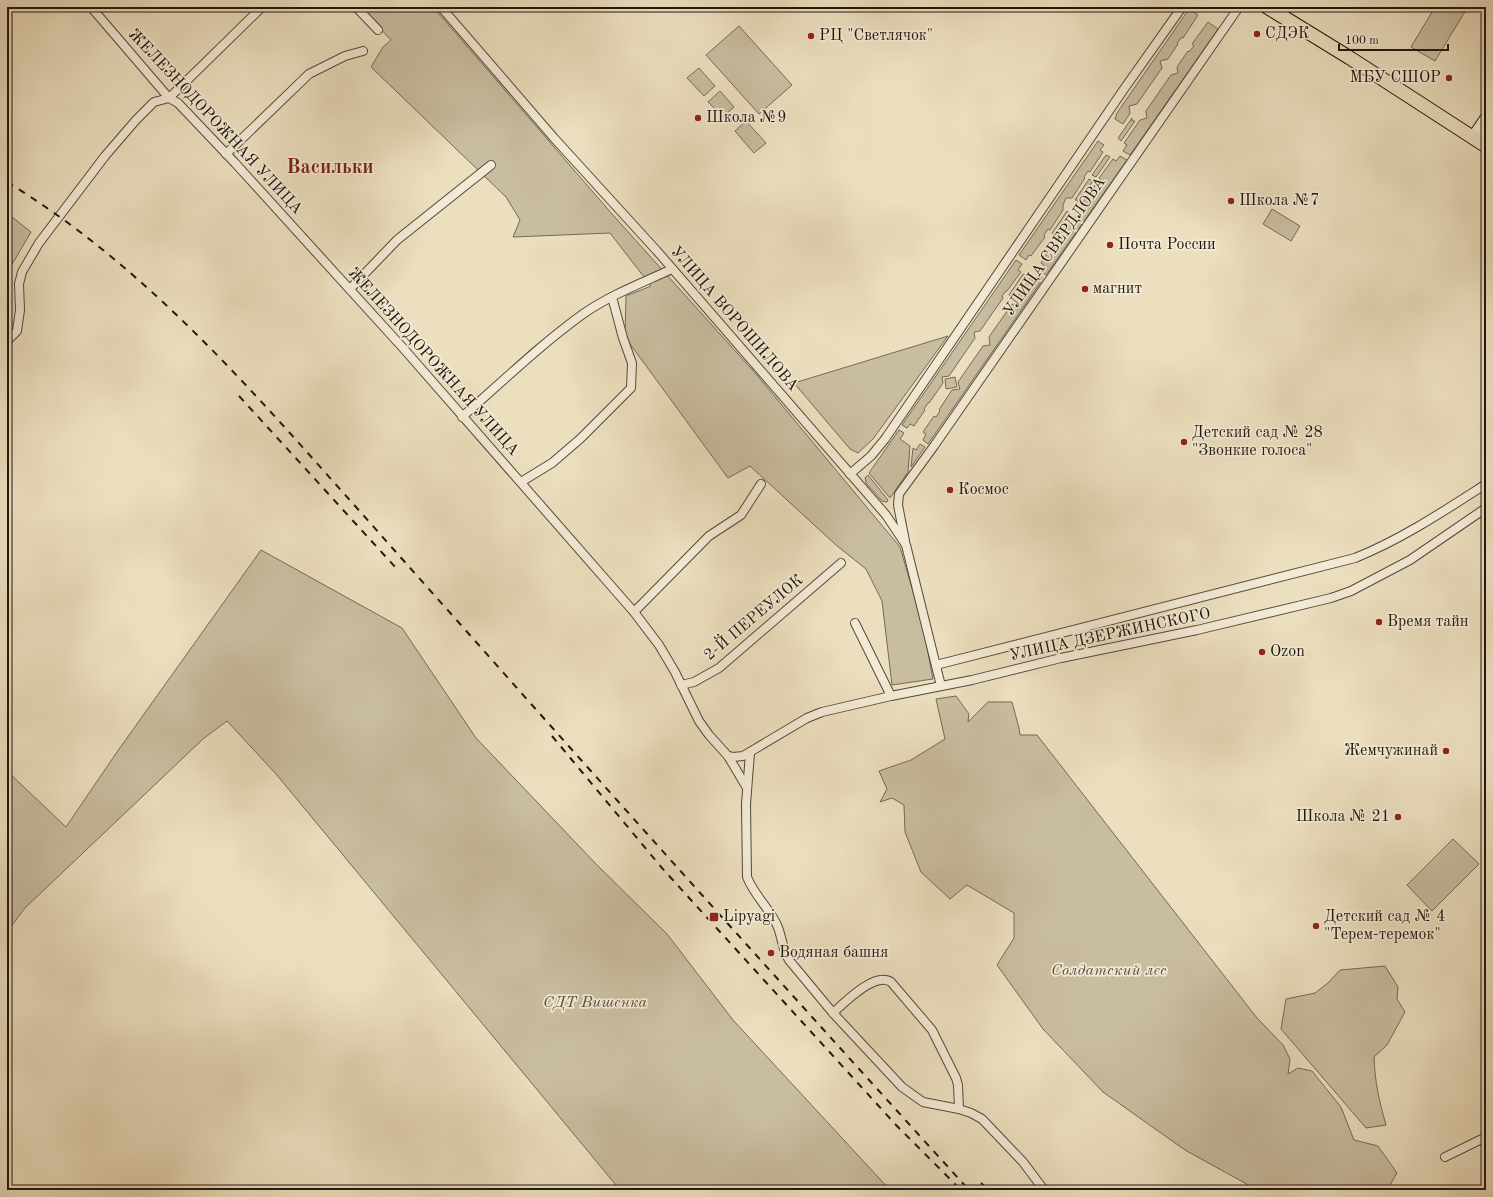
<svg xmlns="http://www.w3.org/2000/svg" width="1493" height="1197" font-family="'Old Standard TT',serif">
  <rect width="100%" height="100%" fill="#ecdfbf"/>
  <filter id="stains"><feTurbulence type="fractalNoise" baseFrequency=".005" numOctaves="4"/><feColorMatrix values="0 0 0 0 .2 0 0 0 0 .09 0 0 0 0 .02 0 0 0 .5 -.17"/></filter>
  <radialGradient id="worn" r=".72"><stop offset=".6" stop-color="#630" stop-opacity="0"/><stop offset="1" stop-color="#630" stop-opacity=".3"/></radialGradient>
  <!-- green -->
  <g fill="#c9bda1" stroke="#746a58">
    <path d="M360,7H433L612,214L756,374L900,547L923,626L933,679L892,685L882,601L866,569L836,545L750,466L728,478L625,337L626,296L651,286L610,233L513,237L520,220L506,197L371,67L383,47L391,40Z"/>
    <path d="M1435,7H1460L1466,10L1435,61L1411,47Z"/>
    <path d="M1189,9L1198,15L1183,38L1182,37L1177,43L1178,44L1168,59L1160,61L1162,68L1137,104L1129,106L1130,113L1123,124L1115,119L1117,113Z"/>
    <path d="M1208,22L1218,29L1130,155L1123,151L1127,145L1124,143L1140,120L1147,118L1146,111L1171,75L1178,73L1177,67L1188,51L1189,52L1194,46L1192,44Z"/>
    <path d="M739,26L792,85L759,114L706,55Z"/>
    <path d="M699,68L715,86L704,96L687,78Z"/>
    <path d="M720,91L734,107L723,117L708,102Z"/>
    <path d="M1132,118V121H1135L1121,141L1118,138Z"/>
    <path d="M746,121L766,143L754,153L735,131Z"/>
    <path d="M1098,141L1104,145L1100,150L1103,152L1090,172L1088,171L1084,177L1085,178L1072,198H1066L1063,205V210L1050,230L1048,229L1044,235L1045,237L1031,256L1029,255L1026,260L1019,255Z"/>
    <path d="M1106,155L1110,157L1096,177L1092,175Z"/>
    <path d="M1120,156L1127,160L1046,275L1041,271L1045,266L1041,263L1054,243L1056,244L1061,238L1059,236L1072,218L1076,217L1082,210L1081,205L1095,185L1097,186L1101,180L1099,178L1113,159L1116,161Z"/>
    <path d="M1089,179L1093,181L1078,203L1077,200H1075Z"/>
    <path d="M1272,209L1300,226L1291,241L1263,224Z"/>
    <path d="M1067,211L1070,214L1055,235L1052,233Z"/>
    <path d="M7,213L31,232L7,273Z"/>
    <path d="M1016,260L1022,264L1018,270L1021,272L1007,291H1006L1002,296L1003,298L980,331L974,332L975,338L949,376L942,377L943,383L929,403H928L924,409L925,410L914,426L910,424L907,428L902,425Z"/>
    <path d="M1023,274L1027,276L1013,297L1009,295Z"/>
    <path d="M1038,275L1043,279L928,444L923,440L926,434L923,432L934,416L936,417L940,411L939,410L952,390L960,389L958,382L983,346L990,345L989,337L1012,304L1014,305L1018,300L1016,298L1030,278L1034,281Z"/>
    <path d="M948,336L873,439L858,453L850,449L794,383Z"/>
    <path d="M955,377L957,387L946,389L945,379Z"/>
    <path d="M899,430L904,433L900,439L910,446L908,472L890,498L869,473Z"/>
    <path d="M920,444L925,447L911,467L913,448L916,450Z"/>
    <path d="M868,475L888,500L887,502L882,501L866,483L865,478Z"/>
    <path d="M261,550L402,628L476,738L597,865L667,934L733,1020L890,1190H620L276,774L227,721L203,739L25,908L7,932V771L66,827L117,752Z"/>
    <path d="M956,696L969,714L968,722L988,702H1012L1019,728L1020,735H1037L1257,1018L1283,1045L1290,1059L1288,1074L1298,1068L1312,1071L1341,1107L1354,1140L1378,1146L1397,1173L1387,1190H1302L1289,1187H1252L1185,1150L1103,1092L1043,1029L997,965L1014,938V913L967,885L950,899L921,872L905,832L904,805L892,798L880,802L887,789L879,771L911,760L945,739L936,699Z"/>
    <path d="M1453,839L1479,864L1432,911L1407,885Z"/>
    <path d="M1385,966L1398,987L1397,999L1405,1012L1387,1045L1374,1057C1375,1083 1379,1100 1386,1125L1366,1128L1281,1029L1286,999L1315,993L1328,983L1340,970Z"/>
  </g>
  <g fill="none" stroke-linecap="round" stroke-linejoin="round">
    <!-- minor casing -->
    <g stroke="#52493a" stroke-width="10">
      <g id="minor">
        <path d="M91,7L169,98L178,103L235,163L403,348L634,612L659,645L675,672L699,721L709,735L728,756L747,788"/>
        <path d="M356,7L378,30"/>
        <path d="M441,7L554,138L657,251L886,515L906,545L941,686"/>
        <path d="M226,154L309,74L345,56L363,51"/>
        <path d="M350,289L397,240L491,165"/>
        <path d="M7,341L17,331L20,310L19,284L22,272L39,243L105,156L136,120L154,102L169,98L262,7"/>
        <path d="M462,417C502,382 540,345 583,314C610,295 642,283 672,269"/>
        <path d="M850,474L871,456L885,439L1124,89L1182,7"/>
        <path d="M521,482L552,463L580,439L631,388L632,363L623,338L612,297"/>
        <path d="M905,541L898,505L899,494L934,446L1239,7"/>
        <path d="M634,612L709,536L741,515L761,484"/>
        <path d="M855,623L891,696"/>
        <path d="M936,665L1355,558C1402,539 1444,511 1486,484"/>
        <path d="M681,685L694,682L719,668L841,563"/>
        <path d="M750,753L746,804L747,877C754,895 769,908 777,925C782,936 782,949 789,960L833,1013L902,1087L923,1102L959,1109L971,1113L982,1119L1023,1162L1044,1190"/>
        <path d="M728,756L733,757L743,756L807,718L822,712L891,696L972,680L1061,658L1197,630L1331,598L1351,591L1410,560L1486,508"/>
        <path d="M833,1013C844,1003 875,971 891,982L932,1030L956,1078L958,1085L959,1109"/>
        <path d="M1445,1157L1486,1137"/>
      </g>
    </g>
    <!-- secondary casing -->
    <g stroke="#1f170e" stroke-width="14">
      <path id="secondary" d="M1473,138L1486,119"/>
    </g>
    <!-- primary casing -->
    <g stroke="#1f170e" stroke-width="15">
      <path id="primary" d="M1267,7L1350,58L1486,146"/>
    </g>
    <!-- minor -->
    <use href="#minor" stroke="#f3ead5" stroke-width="8"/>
    <!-- secondary -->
    <use href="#secondary" stroke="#f3ead5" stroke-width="12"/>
    <!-- primary -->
    <use href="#primary" stroke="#ecdfbf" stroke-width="13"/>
    <!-- rail -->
    <g stroke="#1f170e" stroke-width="2" stroke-dasharray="7 7" stroke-linecap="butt">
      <path d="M7,182C129,256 228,363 322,469C366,518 409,567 453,616C624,809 796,1000 969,1190"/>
      <path d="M239,396L397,569"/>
      <path d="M552,736L662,868L691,900L896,1125L961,1190"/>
      <path d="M981,1183L988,1190"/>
    </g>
  </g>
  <!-- markers -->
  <g fill="#8f2418" stroke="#f3ead5" stroke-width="1.5">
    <circle cx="1257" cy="34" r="4"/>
    <circle cx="811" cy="36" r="4"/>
    <circle cx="1449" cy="78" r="4"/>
    <circle cx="698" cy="118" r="4"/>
    <circle cx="1231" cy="201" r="4"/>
    <circle cx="1110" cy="245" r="4"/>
    <circle cx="1085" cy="289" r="4"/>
    <circle cx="1184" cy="442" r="4"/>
    <circle cx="950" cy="490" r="4"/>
    <circle cx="1379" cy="622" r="4"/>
    <circle cx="1262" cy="652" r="4"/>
    <circle cx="1446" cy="751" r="4"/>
    <circle cx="1398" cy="817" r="4"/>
    <rect x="709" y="912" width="10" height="10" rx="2"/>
    <circle cx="1316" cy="926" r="4"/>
    <circle cx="771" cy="953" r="4"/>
  </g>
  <g text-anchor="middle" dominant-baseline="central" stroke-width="3.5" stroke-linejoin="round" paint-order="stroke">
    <!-- poi labels -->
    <g font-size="16" fill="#1f170e" stroke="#f3ead5" text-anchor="start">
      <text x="1265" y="34">СДЭК</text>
      <text x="819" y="36">РЦ "Светлячок"</text>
      <text x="1441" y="78" text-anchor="end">МБУ СШОР</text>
      <text x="706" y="118">Школа №9</text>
      <text x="1239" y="201">Школа №7</text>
      <text x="1118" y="245">Почта России</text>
      <text x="1093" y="289">магнит</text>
      <text x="1192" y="433">Детский сад № 28<tspan x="1192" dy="18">"Звонкие голоса"</tspan></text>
      <text x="958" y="490">Космос</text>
      <text x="1387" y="622">Время тайн</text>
      <text x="1270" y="652">Ozon</text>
      <text x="1438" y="751" text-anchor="end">Жемчужинай</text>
      <text x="1390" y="817" text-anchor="end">Школа № 21</text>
      <text x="723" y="917">Lipyagi</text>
      <text x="1324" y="917">Детский сад № 4<tspan x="1324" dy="18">"Терем-теремок"</tspan></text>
      <text x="779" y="953">Водяная башня</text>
    </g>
    <!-- street labels -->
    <g font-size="16" fill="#1f170e" stroke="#f3ead5">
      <text transform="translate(215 122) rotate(47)">ЖЕЛЕЗНОДОРОЖНАЯ УЛИЦА</text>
      <text transform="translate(1055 247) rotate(-55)">УЛИЦА СВЕРДЛОВА</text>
      <text transform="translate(734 319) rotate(49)">УЛИЦА ВОРОШИЛОВА</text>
      <text transform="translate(433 362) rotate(48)">ЖЕЛЕЗНОДОРОЖНАЯ УЛИЦА</text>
      <text transform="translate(754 618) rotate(-40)">2-Й ПЕРЕУЛОК</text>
      <text transform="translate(1110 635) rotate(-12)">УЛИЦА ДЗЕРЖИНСКОГО</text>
    </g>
    <!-- park labels -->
    <g font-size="16" font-style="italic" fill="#5a5141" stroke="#f3ead5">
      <text x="1109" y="971">Солдатский лес</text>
      <text x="595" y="1003">СДТ Вишенка</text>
    </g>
    <!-- district labels -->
    <g font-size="20" font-weight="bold" fill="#7a1f14" stroke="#f3ead5">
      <text x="330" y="168">Васильки</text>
    </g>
  </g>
  <!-- margin -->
  <rect width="1493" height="1197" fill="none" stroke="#ecdfbf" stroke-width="24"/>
  <rect x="8" y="8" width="1477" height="1181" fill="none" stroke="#1f170e" stroke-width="2"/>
  <rect x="12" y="12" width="1469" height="1173" fill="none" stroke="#1f170e"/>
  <!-- scale -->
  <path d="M1339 44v6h109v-6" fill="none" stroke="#1f170e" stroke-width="2"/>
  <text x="1345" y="44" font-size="12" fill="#1f170e" stroke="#f3ead5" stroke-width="3" paint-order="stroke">100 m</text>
  <rect width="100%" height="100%" filter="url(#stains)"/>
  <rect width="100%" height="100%" fill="url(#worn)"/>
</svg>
